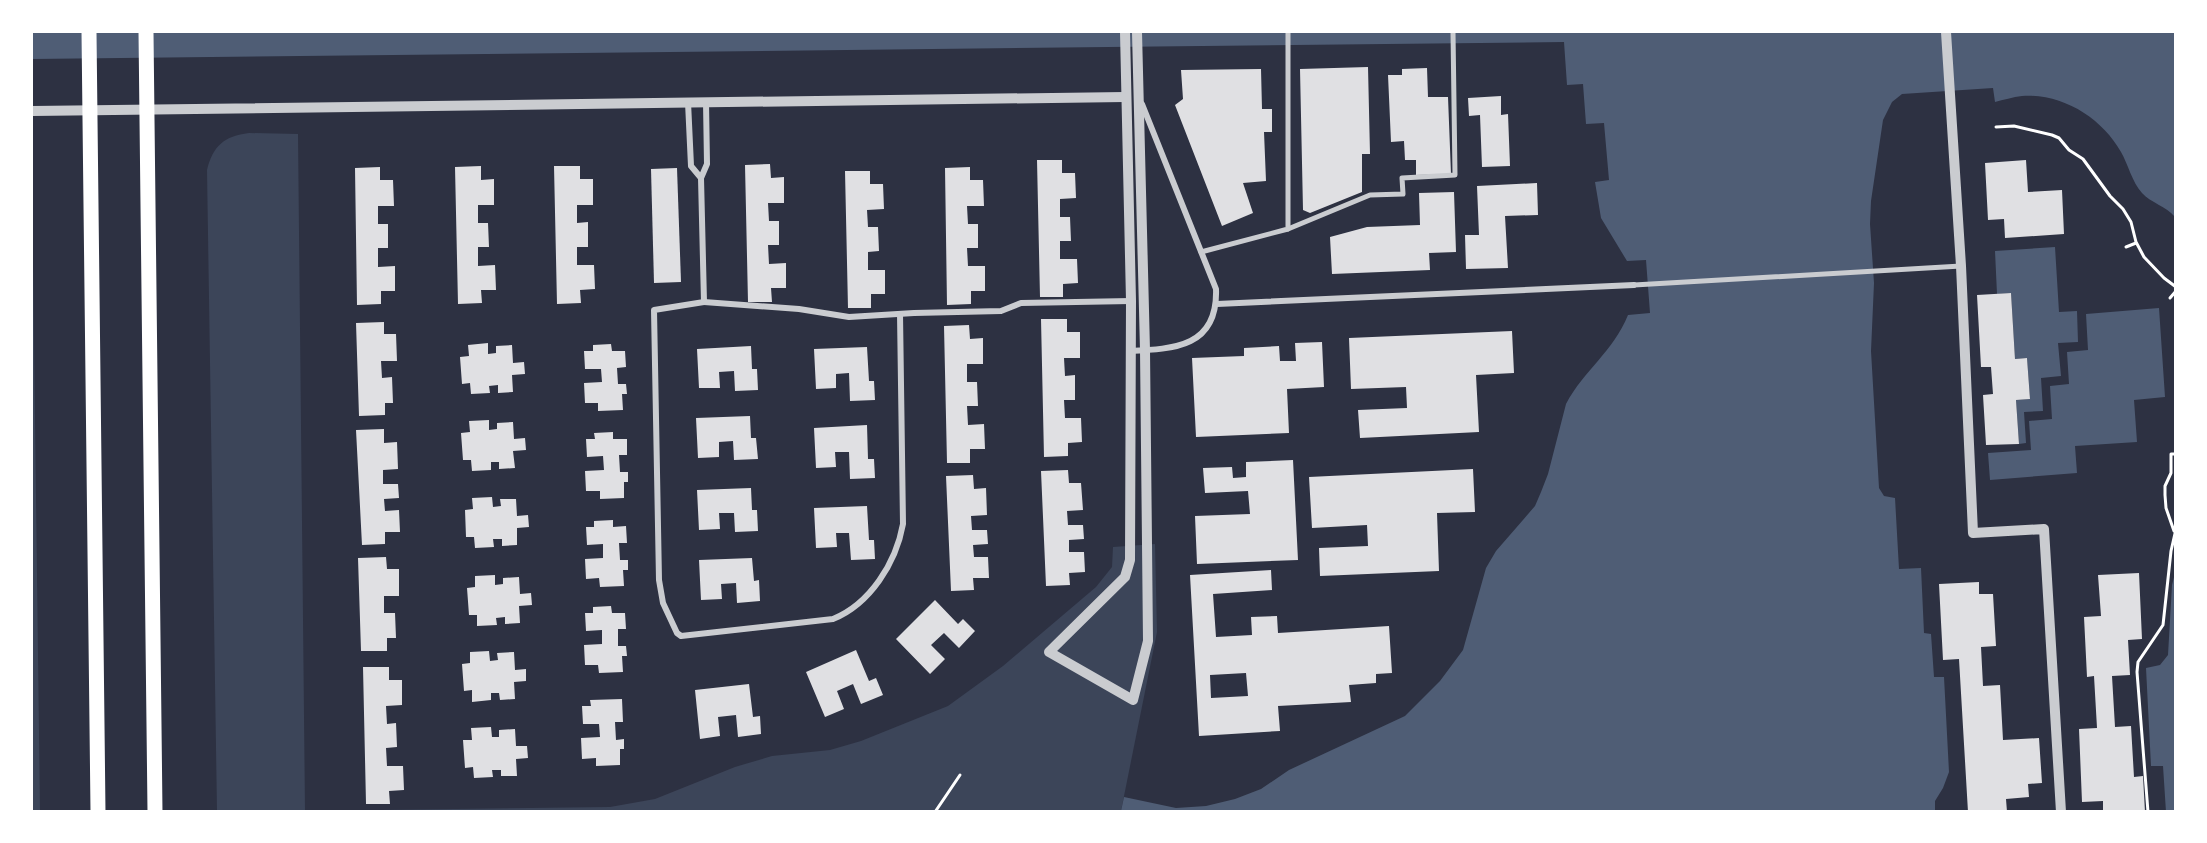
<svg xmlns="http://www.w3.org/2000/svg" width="2207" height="843" font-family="'Crimson Pro',serif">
  <rect width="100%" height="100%" fill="#2d3142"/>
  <!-- green -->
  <g fill="#3c4559">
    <path d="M249,133L298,134L305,811L610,807L655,799L735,767L772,756L830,750L861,741L948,706L1003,666L1096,587L1112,567L1113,547L1155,544L1157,632L1121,811H217L207,170C213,146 224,136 249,133Z"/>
    <path d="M32,181L40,811V812L32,811Z"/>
  </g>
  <!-- water -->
  <g fill="#4f5d75">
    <path d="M32,32H2175V217C2166,206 2151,203 2142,193C2132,182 2128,164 2121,152C2102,118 2062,93 2022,96C2013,97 2003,100 1995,102L1993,88L1902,94L1892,102L1883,120L1871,201L1870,224L1874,283L1871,351L1879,488L1884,496L1895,498L1899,569L1921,568L1924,633L1931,634L1934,677H1944L1949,772L1943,788L1935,801V811H1121L1124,797L1176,808L1206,806L1235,799L1261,789L1289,770L1405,716L1440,681L1463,650L1486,568L1496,551L1535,506L1541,492L1548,474L1566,404C1584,370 1613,352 1628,315L1650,313L1646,260L1627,261L1601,218L1595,182L1609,180L1604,123L1586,124L1583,84L1567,85L1564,42L32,59Z"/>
    <path d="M2055,247L2059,312L2077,311L2078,342L2058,343L2061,376L2041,378L2043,411L2024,412L2026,443L2019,444L2016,400L2030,399L2027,358L2015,359L2011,293L1997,294L1995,251Z"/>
    <path d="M2159,308L2165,397L2134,400L2137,442L2075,446L2077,473L1990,480L1988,453L2031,450L2029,421L2052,419L2050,386L2069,384L2067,352L2088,350L2086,314Z"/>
    <path d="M2175,573L2176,811L2166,812L2163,766H2151L2146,668L2160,665L2168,655L2172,585Z"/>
  </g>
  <!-- building -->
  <g fill="#e0e0e3" fill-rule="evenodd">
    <path d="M1368,67L1370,154H1362V192L1310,213L1303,210L1300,69Z"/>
    <path d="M1427,68L1428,97H1448L1451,174L1416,175V160H1405L1404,141L1391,142L1388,75H1402V69Z"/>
    <path d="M1261,69L1262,109H1272V132H1264L1266,181L1243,183L1253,213L1222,226L1175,105L1183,99L1181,70Z"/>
    <path d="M1501,96V115L1508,114L1510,166L1482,167L1480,115L1469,116L1468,98Z"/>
    <path d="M1037,160H1062V173H1075L1076,198L1060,199V217H1070L1071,241H1060V259H1077L1078,283L1063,284V297H1040Z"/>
    <path d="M2026,160L2028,192L2062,190L2064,234L2005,238L2004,219L1988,220L1985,163Z"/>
    <path d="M770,164L771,178L784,177V203H768L769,221H779V245H768L769,264L786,263V288H771L772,302H748L745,165Z"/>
    <path d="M481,166V180L494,179V205H478V223H488L489,247H478V266L495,265L496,290H481L482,303L458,304L455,167Z"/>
    <path d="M554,166H580V179H593V205H577V223L588,222V247H577V265H594L595,289L580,290L581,303L557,304Z"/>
    <path d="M380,167V180H393L394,206H378V224H388V248H378V267L395,266V291H381V304L357,305L355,168Z"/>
    <path d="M970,167V180H983L984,206H967L968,224H978V248H967L968,266H985V291H971V304L947,305L945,168Z"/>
    <path d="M677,168L681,282L654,283L651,169Z"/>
    <path d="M845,171H870V184H883L884,209L867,210L868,227H878L879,251L868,252V270H885V294H871V308H848Z"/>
    <path d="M1537,183L1538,215L1505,216L1508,268L1466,269L1465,235H1479L1477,186Z"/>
    <path d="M1454,192L1456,252L1429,253L1430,270L1332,274L1330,237L1367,227L1420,225L1419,193Z"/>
    <path d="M2011,293L2015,359L2027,358L2030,399L2016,400L2019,444L1986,445L1983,395L1993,394L1991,367H1981L1977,295Z"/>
    <path d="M1041,319H1067V332H1080V358H1064L1065,376L1075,375V400H1064L1065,418H1081L1082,442L1068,443V456L1044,457Z"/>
    <path d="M384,322V334H396L397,361H381L382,378L392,377L393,403H385V415L359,416L356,323Z"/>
    <path d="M969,325L970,339L983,338V364H967V382H977L978,406H967L968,425L984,424L985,449H970V463H947L944,326Z"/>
    <path d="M1512,331L1514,373L1476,375L1479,432L1360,438L1358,410L1407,408L1406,387L1351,389L1349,338Z"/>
    <path d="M1322,342L1324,387L1287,389L1289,433L1196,437L1192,358L1244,356V348L1279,346L1280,361H1296L1295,343Z"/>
    <path d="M488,343V354L496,353V346L512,345L513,363L524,362L525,374L512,375L513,392L498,393V385L489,386L490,393L471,394L470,383L462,384L460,357L469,356L468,345Z"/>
    <path d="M611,344L612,351H625L626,367L617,368L618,384H626L627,394H622L623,410L598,411V403H585L584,383L602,382L601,369H585L584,351H593V345Z"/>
    <path d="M751,346L752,369H757L758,390L735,391L734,371L719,372L720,388H699L697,349Z"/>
    <path d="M867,347L869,381H874L875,400L850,401L849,373L836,374V388L816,389L814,349Z"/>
    <path d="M750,416L751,438H756L758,459L734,460L733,441L719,442V457L698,458L696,418Z"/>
    <path d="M489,420V430L497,429V423L513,422L514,439L525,438L526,450L513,451L515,468L499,469V462H491V470L472,471L471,460H463L461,433L470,432L469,421Z"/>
    <path d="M867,425L868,459H874L875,478L850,479L849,452H835L836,467L816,468L814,428Z"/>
    <path d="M384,429V443L397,442L398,469L383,470V484H398L399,498L384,499L385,511L399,510L400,532H385V544L362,545L356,430Z"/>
    <path d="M613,432V439H627V455H619L620,472H628V482H624V498L600,499V491H586L585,471L604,470L603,456L587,457L586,439H595L594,433Z"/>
    <path d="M1293,460L1298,560L1197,564L1195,516L1250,514L1248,491L1205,493L1203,468L1232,467L1233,478L1246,477V462Z"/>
    <path d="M1473,469L1475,512L1437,513L1439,571L1320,576L1319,548L1368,546L1367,525L1312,528L1309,477Z"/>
    <path d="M1068,470L1069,483H1081L1083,510L1067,511L1068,525H1083L1084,539L1069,540V552H1084L1085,572L1069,573L1070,585L1046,586L1041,471Z"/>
    <path d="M973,475L974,489L986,488L987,515L971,516L972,530H987L988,544L973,545L974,557H988L989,578H973L974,590L951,591L946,476Z"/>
    <path d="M751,488L752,510H757L758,531L735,532L734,513H719L720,529L699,530L697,490Z"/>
    <path d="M492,497L493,507L501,506L500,499H516L517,516L528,515L529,527L517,528V545L502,546V539H493L494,547L475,548L474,537H466L465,510L473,509L472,498Z"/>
    <path d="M867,506L869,540H874L875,559L851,560L849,533H836L837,547L816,548L814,508Z"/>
    <path d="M613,520V527L626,526L627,543H619L620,560H628V570H623L624,586L600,587L599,578L586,579L585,559L603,558V544L587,545L586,527H594V521Z"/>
    <path d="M386,557L387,569H399V596H384V613H395L396,638H387V651H361L358,558Z"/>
    <path d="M752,558L754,581L759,580L760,601L737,603L736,583L721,584L722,599L701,600L699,560Z"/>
    <path d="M1271,570L1272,590L1213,594L1216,637L1252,635L1251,617L1277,616L1278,633L1389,626L1392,673L1376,674V683L1349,685L1351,702L1278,706L1280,731L1199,736L1190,575ZM1246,673L1248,696L1211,698L1210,675Z"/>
    <path d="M2139,573L2142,639L2128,640L2130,675L2112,676L2115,727L2131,726L2134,777L2143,776L2145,812H2103V801L2082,802L2079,729L2097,728L2094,676L2087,677L2084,617L2101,616L2098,575Z"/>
    <path d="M495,575V585L503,584V578L519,577L520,594L531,593L532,605L519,606L520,623L505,624V617L496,618L497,625L477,626V615H469L467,588L475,587V576Z"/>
    <path d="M1979,582V594H1993L1996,646L1981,647L1983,686L2000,685L2003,740L2039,738L2042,783L2028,784L2029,797L2006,799L2007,812H1968L1959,659L1943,660L1939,584Z"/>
    <path d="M935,600L958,624L963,619L975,631L959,648L944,633L931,645L945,659L930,674L896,639Z"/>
    <path d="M611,606L612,613H625L626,629H618V646H626L627,656H622L623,672L599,673L598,665H585L584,645L602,644V630L586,631L585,613H593V607Z"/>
    <path d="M856,650L869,681L876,678L883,695L861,704L853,684L837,691L844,709L825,717L806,672Z"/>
    <path d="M489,651L490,661L498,660L497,653L514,652L515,670L526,669V681L514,682L515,699L500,700L499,693H491V700L472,702V690L464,691L462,664L470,663V652Z"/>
    <path d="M363,667H389V680H402V705L386,706L387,724L396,723L397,747L386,748L387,766H403L404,790L389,791L390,804H366Z"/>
    <path d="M749,684L753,717L760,716L761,734L738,737L736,715L718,717L720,736L700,739L695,690Z"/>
    <path d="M622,699L623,722H615L616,740L624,739V749H620V765L596,766V758L582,759L581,738L600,737L599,724H583L582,706H591L590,700Z"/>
    <path d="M491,727L492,737H499V730L515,729L516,746H527L528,758L516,759L517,776H501V770H492L493,777L474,778L473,767L465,768L463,740H472L471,728Z"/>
  </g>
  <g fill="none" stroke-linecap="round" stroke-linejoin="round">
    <!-- path -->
    <g stroke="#fff" stroke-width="3">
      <path d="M1996,127L2014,126L2052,135L2059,138L2069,150L2083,159L2110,196L2123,209L2131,222L2136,242L2144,257L2164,278L2176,287"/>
      <path d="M2126,247L2136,243"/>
      <path d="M2170,298L2176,291"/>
      <path d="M2174,531L2166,508L2165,495V486L2171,473V454H2176"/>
      <path d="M935,812L960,775"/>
      <path d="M2148,812L2137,672L2138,662L2163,625L2171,551L2176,529"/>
    </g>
    <!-- pedestrian -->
    <g stroke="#caccd0" stroke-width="5">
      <path d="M1288,229L1370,195L1403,194L1402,178L1455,175L1453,32"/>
      <path d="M1201,252L1288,229V32"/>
      <path d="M1634,285L1961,266"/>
    </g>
    <!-- minor -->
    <g stroke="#caccd0" stroke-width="6">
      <path d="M688,102L691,166L701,178L707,164L706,102"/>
      <path d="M701,178L704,302L799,309L849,317L914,313L1001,311L1021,303L1131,301"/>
      <path d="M704,302L654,310L659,580L663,603L677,633L681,636L833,619C870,604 896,563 903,524L900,314"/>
      <path d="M1217,304L1634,285"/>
      <path d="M1129,351C1175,349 1218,347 1216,289L1142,104"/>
    </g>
    <!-- tertiary -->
    <g stroke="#caccd0" stroke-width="10">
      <path d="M1125,32L1131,301L1130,560L1125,577L1049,652L1133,700L1148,641L1145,350L1137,32"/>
      <path d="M1946,32L1961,266L1973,533L2044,529L2061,812"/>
      <path d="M32,111L1125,97"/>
    </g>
    <!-- primary -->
    <g stroke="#fff" stroke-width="15">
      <path d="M89,32L98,812"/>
      <path d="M146,32L155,812"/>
    </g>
  </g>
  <!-- border -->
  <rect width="2207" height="843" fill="none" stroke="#ffffff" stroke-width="66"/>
</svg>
